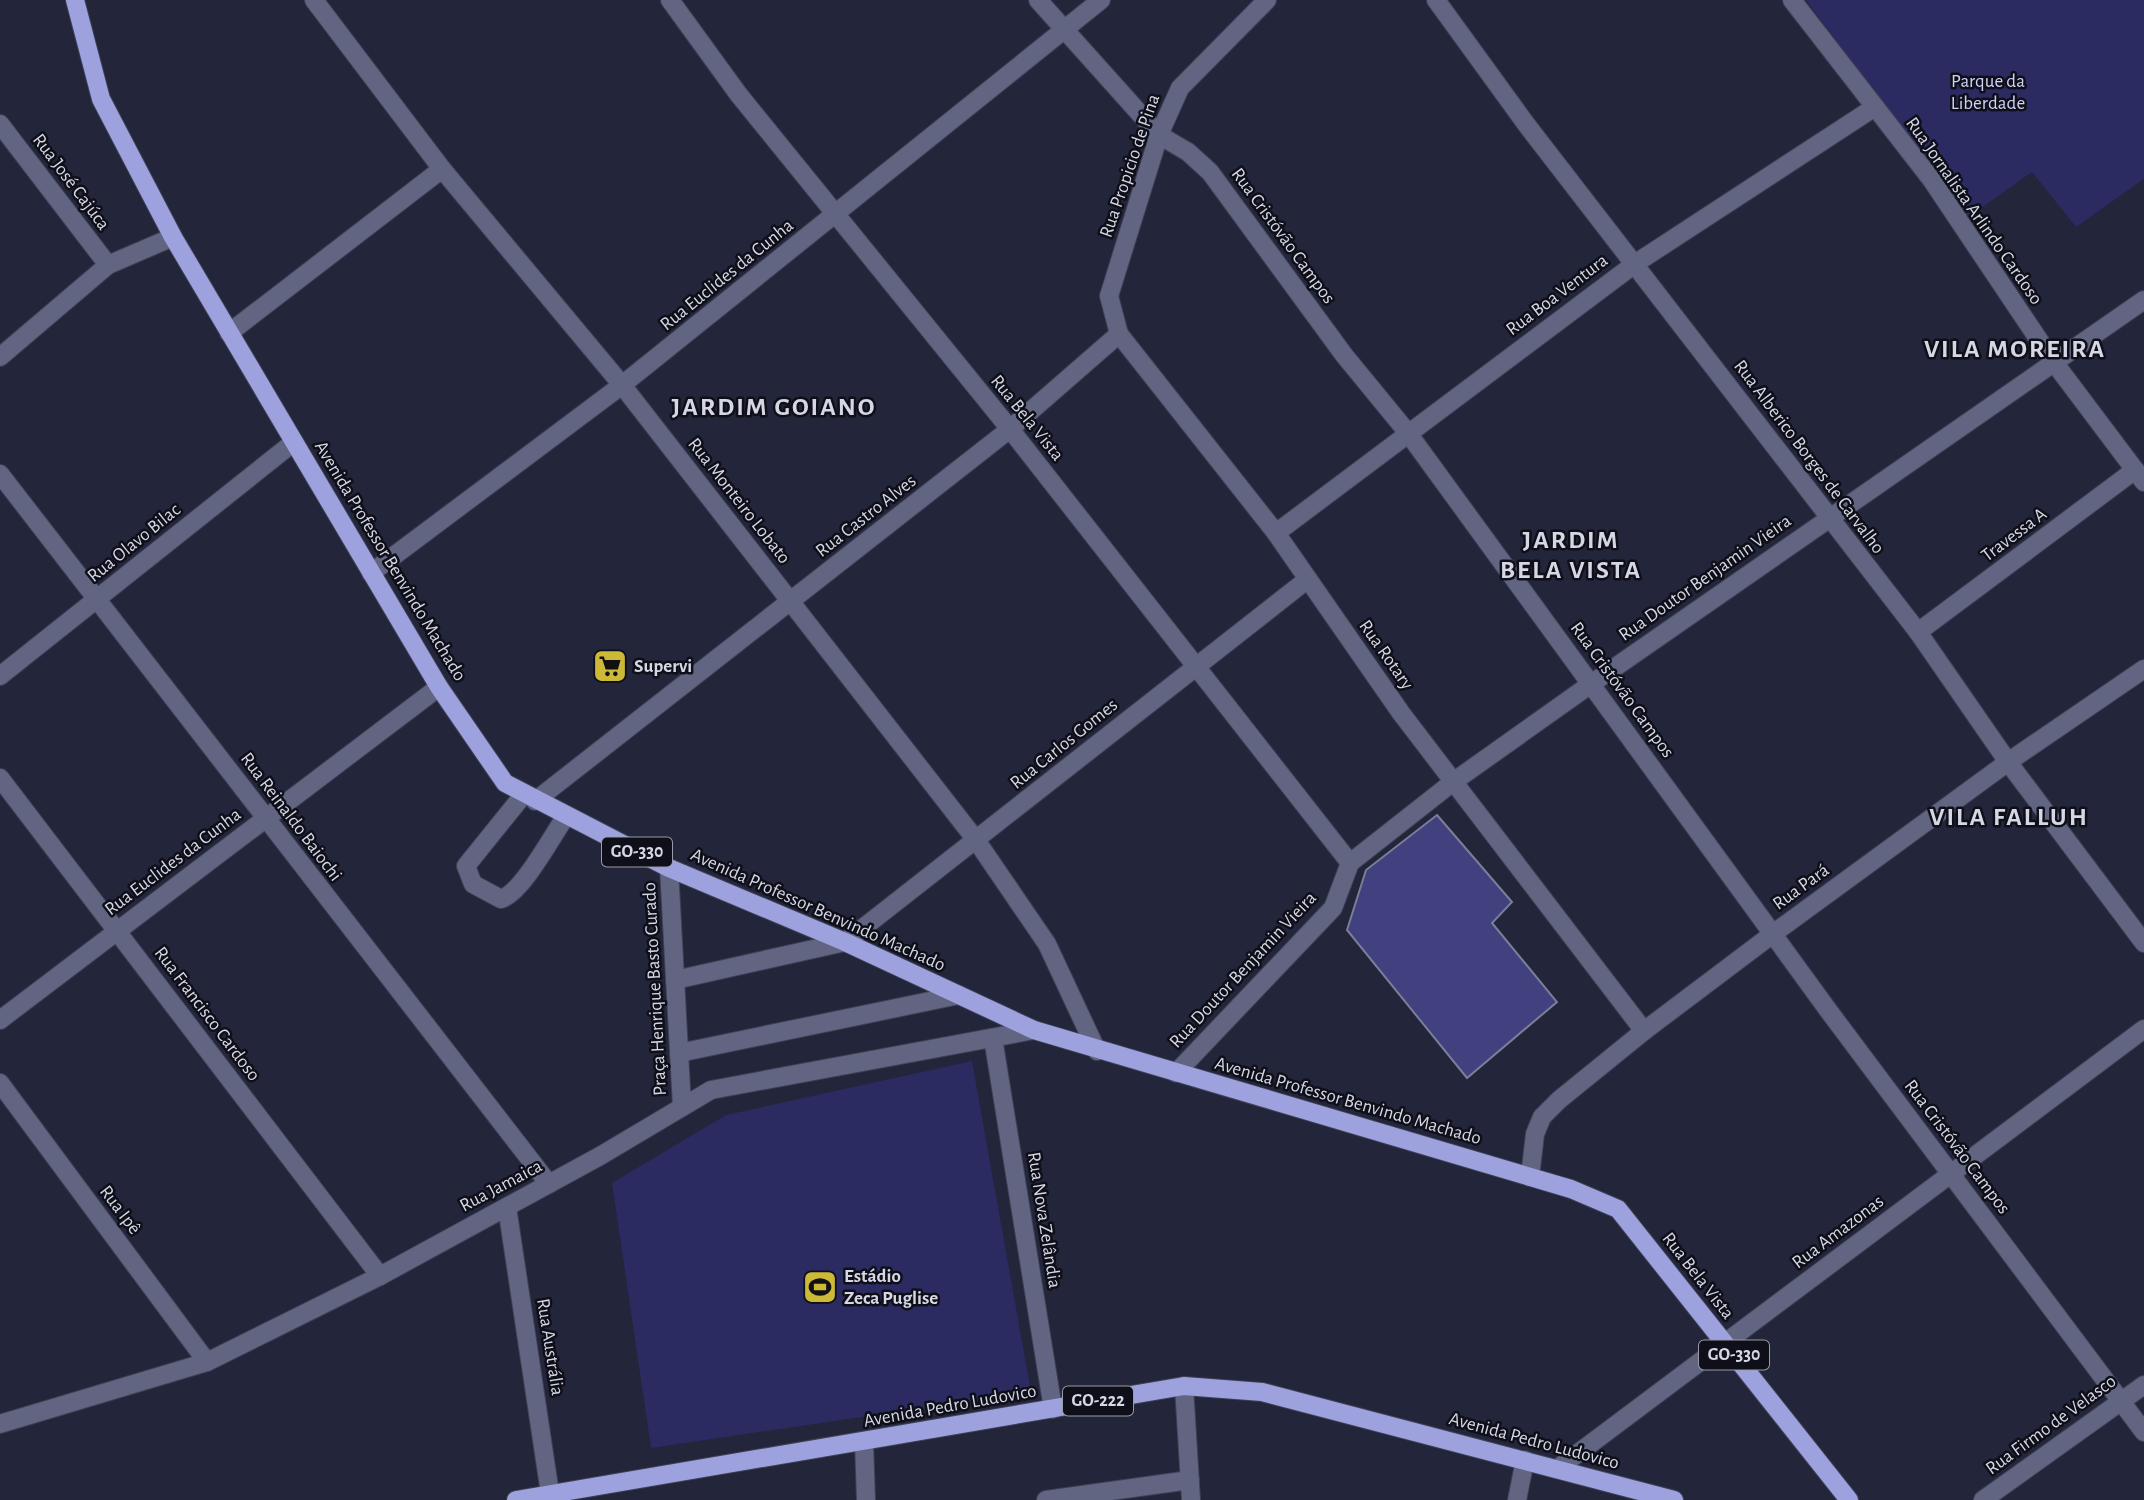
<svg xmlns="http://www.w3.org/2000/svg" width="2144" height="1500" font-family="'Alegreya Sans',sans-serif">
  <rect width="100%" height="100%" fill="#23253a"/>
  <!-- green -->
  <g fill="#2b2a61">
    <path d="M1806,0H2144V179L2076,227L2032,172L1967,218Z"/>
    <path d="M972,1061L1031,1392L651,1448L612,1183L726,1115Z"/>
  </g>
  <!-- building -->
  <path fill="#41417f" stroke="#7b7e98" stroke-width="2" d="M1437,815L1512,902L1492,923L1557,1002L1467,1078L1347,930L1366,870Z"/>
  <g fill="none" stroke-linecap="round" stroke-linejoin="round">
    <!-- minor casing -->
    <g stroke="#3f4155" stroke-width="20">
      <g id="minor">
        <path d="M314,0L442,169L622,385L976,840L1047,944L1097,1051"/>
        <path d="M670,0L739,95L1010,429L1350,863"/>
        <path d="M1038,0L1159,135L1188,152L1210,172L1344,355L1408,433L1828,1010L2144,1432"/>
        <path d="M1267,0L1180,88L1159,135L1109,296L1119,334L1276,533L1401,713L1644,1031"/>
        <path d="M1436,0L1526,124L1918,632L2008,762L2144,943"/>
        <path d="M1792,0L1931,179L2053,361L2144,482"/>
        <path d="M0,124L108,265"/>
        <path d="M229,333L442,169"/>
        <path d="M0,357L108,265L173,237"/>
        <path d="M0,474L549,1184"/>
        <path d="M1276,533L1636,263L1875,107"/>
        <path d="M371,573L622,385L1101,0"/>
        <path d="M1918,632L2135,470"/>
        <path d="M0,676L294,442"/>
        <path d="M0,778L380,1276"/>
        <path d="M524,794L466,866L473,884L501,899C522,893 552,836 566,816"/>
        <path d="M535,801L1010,429L1119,334"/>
        <path d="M669,868L682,1107"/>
        <path d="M675,980L845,942L1308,579"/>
        <path d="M0,1020L439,687"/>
        <path d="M993,1038L1053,1409"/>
        <path d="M679,1053L959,995"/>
        <path d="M1176,1073L1333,908L1350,863L1453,782L1591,684L2144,300"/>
        <path d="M0,1083L207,1362"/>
        <path d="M1530,1177L1535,1134L1542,1117L1559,1100L1644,1031L1774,933L2008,762L2144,669"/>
        <path d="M507,1207L551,1500"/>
        <path d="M1184,1386L1191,1500"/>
        <path d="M0,1424L207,1362L380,1276L600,1156L711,1090L1034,1030"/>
        <path d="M864,1442L866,1500"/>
        <path d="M1557,1469L2144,1029"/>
        <path d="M1046,1500L1190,1480"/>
        <path d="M1517,1500L1525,1460"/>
        <path d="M1983,1500L2144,1385"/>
      </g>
    </g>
    <!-- major casing -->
    <g stroke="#3f4155" stroke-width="20">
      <g id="major">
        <path d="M75,0L101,99L173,237L439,687L505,783L669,868L845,942L1034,1030L1571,1189L1618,1209L1849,1500"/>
        <path d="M516,1500L1184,1386L1262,1392L1674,1500"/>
      </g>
    </g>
    <!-- minor -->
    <use href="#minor" stroke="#626582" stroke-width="18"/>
    <!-- major -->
    <use href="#major" stroke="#9da2de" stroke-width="18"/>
  </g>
  <!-- icons -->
  <defs>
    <g id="supermarket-square" transform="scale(1.75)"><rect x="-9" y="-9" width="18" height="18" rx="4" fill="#ccb938" stroke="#0e0f18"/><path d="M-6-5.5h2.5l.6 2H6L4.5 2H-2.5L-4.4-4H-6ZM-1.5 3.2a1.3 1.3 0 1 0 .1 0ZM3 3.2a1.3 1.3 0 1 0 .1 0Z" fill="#111"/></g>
    <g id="stadium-square" transform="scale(1.75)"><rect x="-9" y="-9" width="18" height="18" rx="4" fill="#ccb938" stroke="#0e0f18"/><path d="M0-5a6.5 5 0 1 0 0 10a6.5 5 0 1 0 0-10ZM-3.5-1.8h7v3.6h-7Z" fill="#111"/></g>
  </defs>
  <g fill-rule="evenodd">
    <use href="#supermarket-square" x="610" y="666"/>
    <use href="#stadium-square" x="820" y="1287"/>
  </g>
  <g text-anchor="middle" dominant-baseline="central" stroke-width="5" stroke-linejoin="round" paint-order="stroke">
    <!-- shield labels -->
    <g fill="#0e0f18" stroke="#999ba8" stroke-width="2">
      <rect x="602" y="837.5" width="70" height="29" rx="5"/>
      <rect x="1699" y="1340.5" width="70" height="29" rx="5"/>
      <rect x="1063" y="1386.5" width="70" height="29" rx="5"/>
    </g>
    <g font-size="18" font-weight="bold" fill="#d5d7e5">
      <text x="637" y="852">GO-330</text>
      <text x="1734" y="1355">GO-330</text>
      <text x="1098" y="1401">GO-222</text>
    </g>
    <!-- park labels -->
    <g font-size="19" fill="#cfd3fa" stroke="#0e0f18">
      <text x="1988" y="81">Parque da<tspan x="1988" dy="22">Liberdade</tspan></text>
    </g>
    <!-- street labels -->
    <g font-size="19" fill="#d5d7e5" stroke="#0e0f18">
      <text transform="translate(1130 166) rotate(-71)">Rua Propicio de Pina</text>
      <text transform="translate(71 182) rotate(53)">Rua José Cajúca</text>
      <text transform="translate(1974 211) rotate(55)">Rua Jornalista Arlindo Cardoso</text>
      <text transform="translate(1283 236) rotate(54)">Rua Cristóvão Campos</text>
      <text transform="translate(727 275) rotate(-39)">Rua Euclides da Cunha</text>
      <text transform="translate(1557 295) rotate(-37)">Rua Boa Ventura</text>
      <text transform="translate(1027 418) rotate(51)">Rua Bela Vista</text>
      <text transform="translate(1809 457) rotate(53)">Rua Alberico Borges de Carvalho</text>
      <text transform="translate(739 501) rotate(52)">Rua Monteiro Lobato</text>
      <text transform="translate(866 516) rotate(-38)">Rua Castro Alves</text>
      <text transform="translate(2014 535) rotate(-37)">Travessa A</text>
      <text transform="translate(134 543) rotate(-39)">Rua Olavo Bilac</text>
      <text transform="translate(390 561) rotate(59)">Avenida Professor Benvindo Machado</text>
      <text transform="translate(1705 578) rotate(-35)">Rua Doutor Benjamin Vieira</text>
      <text transform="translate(1386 655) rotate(55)">Rua Rotary</text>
      <text transform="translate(1622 690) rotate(54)">Rua Cristóvão Campos</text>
      <text transform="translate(1064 744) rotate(-39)">Rua Carlos Gomes</text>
      <text transform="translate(291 817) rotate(53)">Rua Reinaldo Baiochi</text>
      <text transform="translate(173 862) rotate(-37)">Rua Euclides da Cunha</text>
      <text transform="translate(1801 887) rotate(-36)">Rua Pará</text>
      <text transform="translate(818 910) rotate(24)">Avenida Professor Benvindo Machado</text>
      <text transform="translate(1243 970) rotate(-47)">Rua Doutor Benjamin Vieira</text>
      <text transform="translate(655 989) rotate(-93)">Praça Henrique Basto Curado</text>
      <text transform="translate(207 1014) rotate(53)">Rua Francisco Cardoso</text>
      <text transform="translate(1348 1101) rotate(16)">Avenida Professor Benvindo Machado</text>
      <text transform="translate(1957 1147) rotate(53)">Rua Cristóvão Campos</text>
      <text transform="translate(501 1186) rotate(-28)">Rua Jamaica</text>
      <text transform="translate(120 1210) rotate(53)">Rua Ipê</text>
      <text transform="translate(1044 1220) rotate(81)">Rua Nova Zelândia</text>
      <text transform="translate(1838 1232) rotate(-37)">Rua Amazonas</text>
      <text transform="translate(1698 1276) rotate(52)">Rua Bela Vista</text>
      <text transform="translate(550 1347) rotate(81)">Rua Austrália</text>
      <text transform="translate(950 1406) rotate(-10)">Avenida Pedro Ludovico</text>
      <text transform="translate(2051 1425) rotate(-36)">Rua Firmo de Velasco</text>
      <text transform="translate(1534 1441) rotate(15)">Avenida Pedro Ludovico</text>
    </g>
    <!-- poi labels -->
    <g font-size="19" font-weight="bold" fill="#d5d7e5" stroke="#0e0f18" text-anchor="start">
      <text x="634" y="666">Supervi</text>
      <text x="844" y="1276">Estádio<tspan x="844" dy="22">Zeca Puglise</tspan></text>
    </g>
    <!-- district labels -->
    <g font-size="26" font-weight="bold" letter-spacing="2" fill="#d5d7e5" stroke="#0e0f18">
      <text x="2015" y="349">VILA MOREIRA</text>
      <text x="774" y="407">JARDIM GOIANO</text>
      <text x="1571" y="540">JARDIM<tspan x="1571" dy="30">BELA VISTA</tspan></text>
      <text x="2009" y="817">VILA FALLUH</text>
    </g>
  </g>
</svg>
